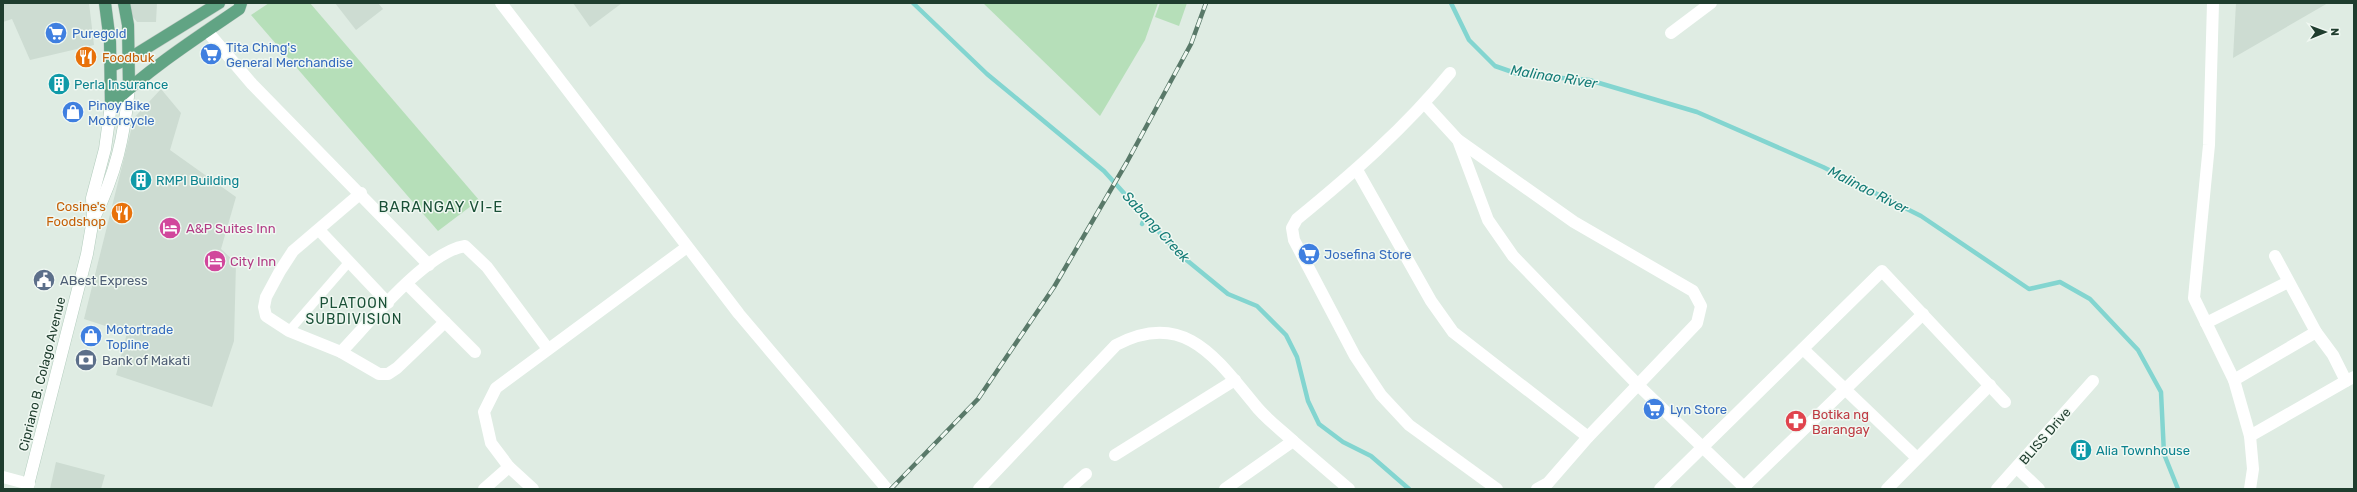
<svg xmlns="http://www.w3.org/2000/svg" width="2357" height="492" font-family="Rubik,sans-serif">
  <rect width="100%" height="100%" fill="#dfece3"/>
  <!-- built -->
  <g fill="#cddcd2">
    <path d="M3,3H89L94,45L30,60L12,19L3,22Z"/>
    <path d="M128,3H157L156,22H137L129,12Z"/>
    <path d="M335,3H378L383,9L356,30Z"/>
    <path d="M573,3H622L590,27Z"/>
    <path d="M2236,3H2328L2233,58Z"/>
    <path d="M161,89L181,113L170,150L236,197L221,249L236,263L234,341L212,407L116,375L127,333L84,319L134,118Z"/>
    <path d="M56,462L105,475L101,489H50Z"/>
  </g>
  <!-- green -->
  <g fill="#b6dfb9">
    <path d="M269,3H310L479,200L438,231L251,15Z"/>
    <path d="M983,3H1158L1145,40L1100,116Z"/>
    <path d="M1160,3H1187L1179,26L1155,17Z"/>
  </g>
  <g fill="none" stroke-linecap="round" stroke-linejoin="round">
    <!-- stream -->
    <g stroke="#83d5d0" stroke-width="4.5">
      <path d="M913,3L987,74L1104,171L1178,253L1228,294L1257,306L1286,335L1297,357L1308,401L1319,424L1343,442L1371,456L1409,489"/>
      <path d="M1451,3L1469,40L1495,66L1521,75L1589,80L1697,112L1823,167L1921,216L2029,289L2060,282L2090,299L2138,350L2161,392L2164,454L2178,489"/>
      <path d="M1142,224L1146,216"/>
    </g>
    <!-- secondary casing -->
    <g stroke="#b2ccbd" stroke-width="13">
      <g id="secondary">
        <path d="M94,218C116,173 124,138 129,88"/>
        <path d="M27,489L87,254L93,219L92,198L105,149L111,105"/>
      </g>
    </g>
    <!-- primary casing -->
    <g stroke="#c0c9c4" stroke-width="13">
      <g id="primary">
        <path d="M105,3L110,42L111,105"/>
        <path d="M124,3L128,25L129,88"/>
        <path d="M111,66L130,58L219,3"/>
        <path d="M111,105C150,68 195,39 239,9L241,3"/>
      </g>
    </g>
    <!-- pedestrian -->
    <path stroke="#fff" stroke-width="9" d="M289,331L349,262"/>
    <!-- minor -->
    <g stroke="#fff" stroke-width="12">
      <path d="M2213,3L2209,145L2194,298L2234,380L2250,436L2253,469L2250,489"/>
      <path d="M207,31L252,84L429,265"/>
      <path d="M1671,33L1711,3"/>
      <path d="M1450,73C1405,128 1352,174 1297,219L1292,228L1294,240L1355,356L1381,395L1409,425L1497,489"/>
      <path d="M1425,104L1458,140L1488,220L1513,256L1638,385L1746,489"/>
      <path d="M1458,140L1574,222L1693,291L1701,306L1697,323L1588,437L1548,483L1537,489"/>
      <path d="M1357,170L1431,301L1453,332L1588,437"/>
      <path d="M361,193L293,251L280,271L266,297L264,307L266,316L289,331L341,352L379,374H388L397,368L445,322"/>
      <path d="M319,230L388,303"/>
      <path d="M2275,256L2316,332"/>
      <path d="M407,284L475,352"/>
      <path d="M2206,323L2288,282"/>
      <path d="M1803,349L1917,458"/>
      <path d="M341,352C369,323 426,252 465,246L487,267L548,349"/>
      <path d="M2234,380L2316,332L2333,355L2346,381L2354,377"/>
      <path d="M2250,436L2346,381"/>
      <path d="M1115,455L1235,380"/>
      <path d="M2017,468L2039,489"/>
      <path d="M1744,487L1923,314"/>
      <path d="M484,489L509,467"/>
      <path d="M533,489L509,467L491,443L484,412L496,388L687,247"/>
      <path d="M979,489L1116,345C1184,309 1216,358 1255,405C1265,418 1280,429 1293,441"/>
      <path d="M1069,489L1086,474"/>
      <path d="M1660,489L1882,271L2005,402"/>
      <path d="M1887,489L1990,385"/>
      <path d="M1997,489L2093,381"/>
    </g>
    <!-- tertiary -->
    <g stroke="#fff" stroke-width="12">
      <path d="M501,3L739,314L887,489"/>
      <path d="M3,477L29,484"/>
      <path d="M1225,489L1293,441L1349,489"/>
    </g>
    <!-- secondary -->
    <use href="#secondary" stroke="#fff" stroke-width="12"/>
    <!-- primary -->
    <use href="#primary" stroke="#61a484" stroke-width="12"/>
    <!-- rail casing -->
    <g stroke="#597969" stroke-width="4.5">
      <path id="rail" d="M891,489L978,399L1054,287L1127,162L1191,44L1206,3"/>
    </g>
    <!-- rail -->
    <use href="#rail" stroke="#f0f8f2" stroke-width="3" stroke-dasharray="9" stroke-linecap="butt"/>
  </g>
  <!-- icons -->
  <defs>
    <g id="supermarket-disc" transform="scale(1.15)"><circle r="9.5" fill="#3f7fe0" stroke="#f0f8f2"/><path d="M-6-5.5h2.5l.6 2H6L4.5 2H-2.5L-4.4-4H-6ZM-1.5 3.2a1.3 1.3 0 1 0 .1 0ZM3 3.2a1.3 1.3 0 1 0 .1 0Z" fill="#fff"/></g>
    <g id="restaurant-disc" transform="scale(1.15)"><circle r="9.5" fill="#e8710a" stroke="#f0f8f2"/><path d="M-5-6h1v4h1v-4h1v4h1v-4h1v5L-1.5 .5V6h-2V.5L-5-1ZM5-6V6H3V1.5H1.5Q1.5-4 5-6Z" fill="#fff"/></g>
    <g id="building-disc" transform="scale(1.15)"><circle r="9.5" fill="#0f9aa8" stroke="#f0f8f2"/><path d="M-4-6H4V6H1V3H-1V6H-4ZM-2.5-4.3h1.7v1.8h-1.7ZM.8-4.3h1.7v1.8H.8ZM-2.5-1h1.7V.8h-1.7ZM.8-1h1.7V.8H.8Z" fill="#fff"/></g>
    <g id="shop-disc" transform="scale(1.15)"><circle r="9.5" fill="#3f7fe0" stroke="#f0f8f2"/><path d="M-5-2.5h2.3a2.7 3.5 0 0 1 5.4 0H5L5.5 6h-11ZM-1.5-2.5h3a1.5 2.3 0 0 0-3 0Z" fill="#fff"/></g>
    <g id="hotel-disc" transform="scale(1.15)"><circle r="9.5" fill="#d1479c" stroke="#f0f8f2"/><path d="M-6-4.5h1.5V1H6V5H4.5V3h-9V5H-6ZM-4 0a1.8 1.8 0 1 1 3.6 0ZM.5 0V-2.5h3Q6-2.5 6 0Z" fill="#fff"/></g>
    <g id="civic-disc" transform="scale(1.15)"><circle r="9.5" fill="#5c6f8a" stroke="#f0f8f2"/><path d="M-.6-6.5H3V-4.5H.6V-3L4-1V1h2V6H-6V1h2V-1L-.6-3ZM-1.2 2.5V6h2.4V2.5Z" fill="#fff"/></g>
    <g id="bank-disc" transform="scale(1.15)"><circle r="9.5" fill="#5c6f8a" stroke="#f0f8f2"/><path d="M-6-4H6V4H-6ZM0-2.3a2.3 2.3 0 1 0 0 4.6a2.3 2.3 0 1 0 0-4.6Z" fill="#fff"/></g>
    <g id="pharmacy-disc" transform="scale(1.15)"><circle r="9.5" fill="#e0444e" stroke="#f0f8f2"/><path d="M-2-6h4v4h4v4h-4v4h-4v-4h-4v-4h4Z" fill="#fff"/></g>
  </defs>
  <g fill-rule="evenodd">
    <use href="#supermarket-disc" x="56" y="33"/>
    <use href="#supermarket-disc" x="211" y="54"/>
    <use href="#restaurant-disc" x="86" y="57"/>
    <use href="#building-disc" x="59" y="84"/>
    <use href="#shop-disc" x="73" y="112"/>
    <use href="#building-disc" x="141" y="180"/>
    <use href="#restaurant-disc" x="122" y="213"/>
    <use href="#hotel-disc" x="170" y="228"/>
    <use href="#supermarket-disc" x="1309" y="254"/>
    <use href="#hotel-disc" x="215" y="261"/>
    <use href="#civic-disc" x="44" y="280"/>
    <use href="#shop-disc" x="91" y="336"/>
    <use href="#bank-disc" x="86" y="360"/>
    <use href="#supermarket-disc" x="1654" y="409"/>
    <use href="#pharmacy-disc" x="1796" y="421"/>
    <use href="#building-disc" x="2081" y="450"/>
  </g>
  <g text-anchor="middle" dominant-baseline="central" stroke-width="3" stroke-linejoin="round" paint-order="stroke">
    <!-- shop labels -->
    <g font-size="13" fill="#366cbe" stroke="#f0f8f2" text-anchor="start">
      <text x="72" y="33">Puregold</text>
      <text x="226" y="47">Tita Ching's<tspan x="226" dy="15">General Merchandise</tspan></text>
      <text x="88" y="105">Pinoy Bike<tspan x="88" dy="15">Motorcycle</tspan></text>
      <text x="1324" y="254">Josefina Store</text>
      <text x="106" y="329">Motortrade<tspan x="106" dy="15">Topline</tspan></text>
      <text x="1670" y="409">Lyn Store</text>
    </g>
    <!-- food labels -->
    <g font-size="13" fill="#c56008" stroke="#f0f8f2" text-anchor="start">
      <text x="102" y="57">Foodbuk</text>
      <text x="106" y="206" text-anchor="end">Cosine's<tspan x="106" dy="15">Foodshop</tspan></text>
    </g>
    <!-- culture labels -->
    <g font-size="13" fill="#0d838f" stroke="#f0f8f2" text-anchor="start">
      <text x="74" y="84">Perla Insurance</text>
      <text x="156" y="180">RMPI Building</text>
      <text x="2096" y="450">Alia Townhouse</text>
    </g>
    <!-- hotel labels -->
    <g font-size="13" fill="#b23c85" stroke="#f0f8f2" text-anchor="start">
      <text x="186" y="228">A&amp;P Suites Inn</text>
      <text x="230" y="261">City Inn</text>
    </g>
    <!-- service labels -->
    <g font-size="13" fill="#4e5e75" stroke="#f0f8f2" text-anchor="start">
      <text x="60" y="280">ABest Express</text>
      <text x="102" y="360">Bank of Makati</text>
    </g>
    <!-- street labels -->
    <g font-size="13" fill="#1f3d2e" stroke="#f0f8f2">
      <text transform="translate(42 374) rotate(-76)">Cipriano B. Colago Avenue</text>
      <text transform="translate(2045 436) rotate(-49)">BLISS Drive</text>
    </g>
    <!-- health labels -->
    <g font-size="13" fill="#be3a42" stroke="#f0f8f2" text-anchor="start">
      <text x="1812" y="414">Botika ng<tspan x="1812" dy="15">Barangay</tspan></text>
    </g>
    <!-- water labels -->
    <g font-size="14" font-style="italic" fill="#157c77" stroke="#f0f8f2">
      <text transform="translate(1554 77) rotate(9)">Malinao River</text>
      <text transform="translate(1868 190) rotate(27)">Malinao River</text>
      <text transform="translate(1156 227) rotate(47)">Sabang Creek</text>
    </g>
    <!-- neighbourhood labels -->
    <g font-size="14" letter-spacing="1" fill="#1a5037" stroke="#f0f8f2">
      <text x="354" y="303">PLATOON<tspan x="354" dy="16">SUBDIVISION</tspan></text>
    </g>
    <!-- quarter labels -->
    <g font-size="15" letter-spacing="1" fill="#1a5037" stroke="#f0f8f2">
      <text x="441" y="207">BARANGAY VI-E</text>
    </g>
  </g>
  <!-- border -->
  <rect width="2357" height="492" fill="none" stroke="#1f3d2e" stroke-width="8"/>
  <!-- north arrow -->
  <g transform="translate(2325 32) rotate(89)" stroke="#f0f8f2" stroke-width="3" paint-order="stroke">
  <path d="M0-3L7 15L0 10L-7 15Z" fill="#1f3d2e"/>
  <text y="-6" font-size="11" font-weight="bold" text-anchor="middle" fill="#1f3d2e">N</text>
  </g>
</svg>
